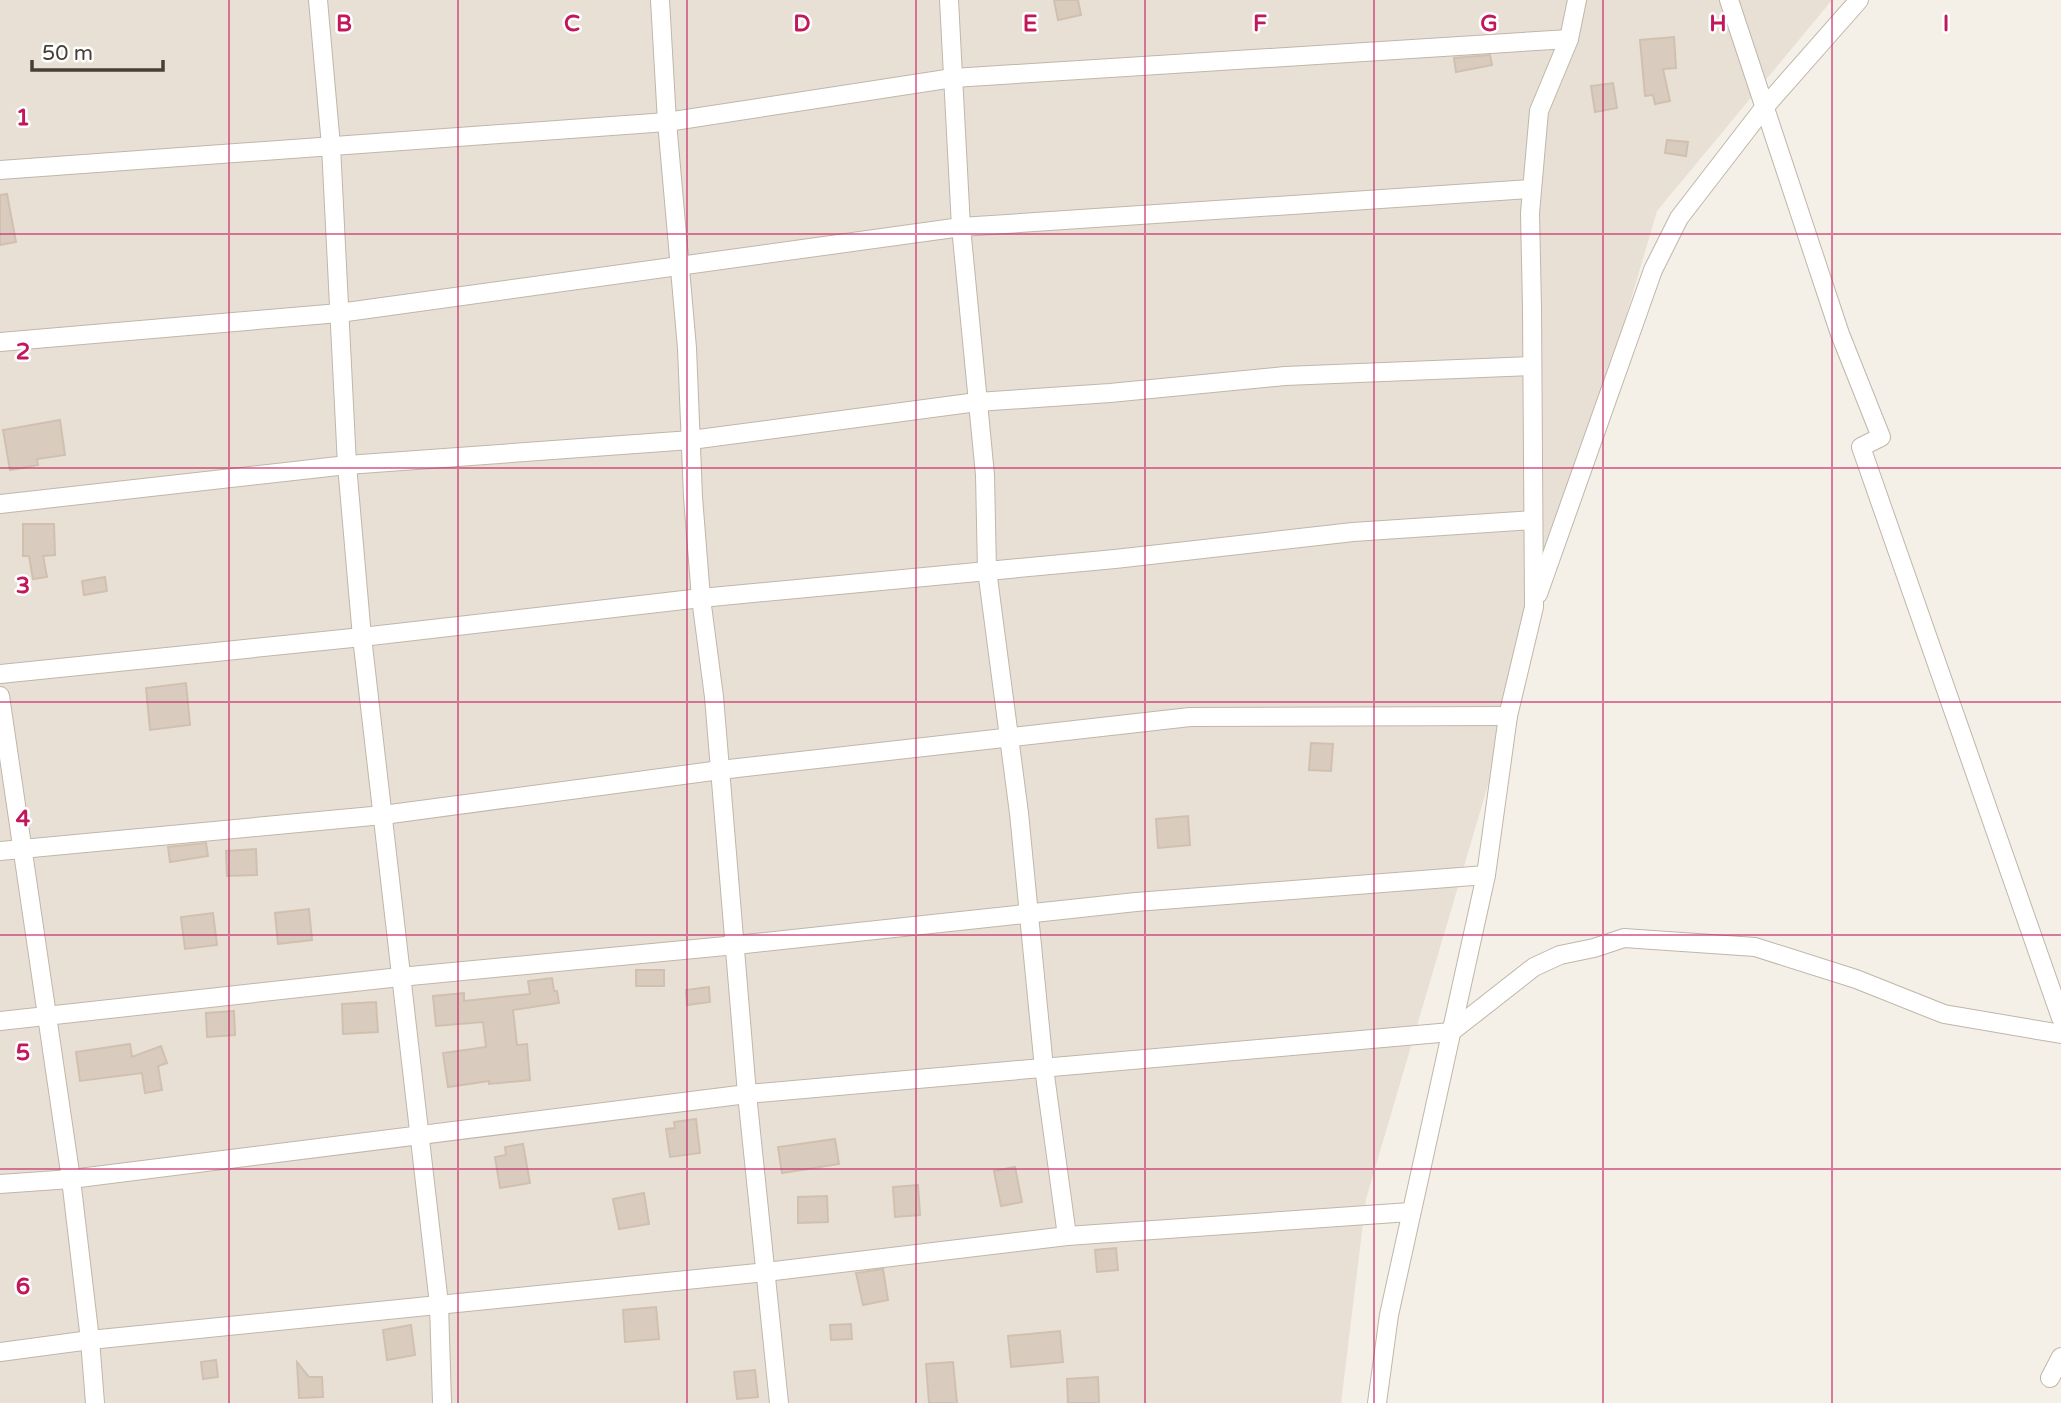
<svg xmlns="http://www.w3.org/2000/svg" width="2061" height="1403" font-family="'Varela Round',sans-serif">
  <rect width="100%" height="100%" fill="#f4efe7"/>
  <!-- residential -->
  <path fill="#e8e0d5" d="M0,0H1832L1657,211L1366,1199L1341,1403H0Z"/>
  <!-- building -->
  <g fill="#d9ccbf" stroke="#d1c0af" stroke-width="2">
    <path d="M1054,0H1078L1081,15L1058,20Z"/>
    <path d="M1674,37L1676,68L1663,69L1670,101L1655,104L1653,95L1645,96L1640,40Z"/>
    <path d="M1490,55L1492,65L1456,72L1454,58Z"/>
    <path d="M1613,83L1617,108L1595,112L1591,86Z"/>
    <path d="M1667,140L1688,142L1686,156L1665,153Z"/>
    <path d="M7,194L16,242L0,245V195Z"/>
    <path d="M60,420L65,455L37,459L38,465L10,470L3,430Z"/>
    <path d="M23,524H54L55,555L43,556L47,577L33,579L29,556H23Z"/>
    <path d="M105,577L107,591L84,595L82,581Z"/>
    <path d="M186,683L190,725L150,730L146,688Z"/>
    <path d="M1311,743L1333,744L1331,771L1309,770Z"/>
    <path d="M1188,816L1190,845L1158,848L1156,819Z"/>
    <path d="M206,843L208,856L170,862L168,847Z"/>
    <path d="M256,849L257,875L227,876L226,851Z"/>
    <path d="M309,909L312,940L278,944L275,913Z"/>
    <path d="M213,913L217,945L185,949L181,917Z"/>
    <rect x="636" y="970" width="28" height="16"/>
    <path d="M552,978L554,991H557L559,1003L513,1010L517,1045L527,1044L530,1080L489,1084V1081L448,1087L443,1053L486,1047L483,1022L436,1026L433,996L464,993V1001L530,994L528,981Z"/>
    <path d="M709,987L710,1002L687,1005L686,990Z"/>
    <path d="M376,1002L378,1032L343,1034L342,1004Z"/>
    <path d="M234,1011L235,1035L207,1037L206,1013Z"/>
    <path d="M130,1044L132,1057L161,1046L167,1063L158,1066L162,1090L145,1093L142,1073L80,1081L76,1052Z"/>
    <path d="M696,1119L700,1153L670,1157L666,1129L675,1128L674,1122Z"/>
    <path d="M835,1139L839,1164L782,1173L778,1147Z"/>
    <path d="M523,1144L530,1183L500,1188L495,1157L506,1155L505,1147Z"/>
    <path d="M1015,1167L1022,1202L1001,1206L994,1171Z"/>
    <path d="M918,1185L920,1215L895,1217L893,1187Z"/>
    <path d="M644,1193L649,1224L619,1229L613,1199Z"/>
    <path d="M827,1196L828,1222L798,1223V1197Z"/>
    <path d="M1116,1248L1118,1270L1097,1272L1095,1250Z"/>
    <path d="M883,1269L888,1300L863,1305L856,1273Z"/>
    <path d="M656,1307L659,1339L625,1342L623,1310Z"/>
    <path d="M851,1324L852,1339L831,1340L830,1325Z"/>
    <path d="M411,1325L415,1355L387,1360L383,1330Z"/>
    <path d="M1060,1331L1063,1362L1011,1367L1008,1336Z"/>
    <path d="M216,1360L218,1377L203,1379L201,1362Z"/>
    <path d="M297,1362L309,1377H322L323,1397L299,1398Z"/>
    <path d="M953,1362L957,1403H929L926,1364Z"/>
    <path d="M755,1370L758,1397L737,1399L734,1372Z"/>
    <path d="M1098,1377L1099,1403H1068L1067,1379Z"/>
  </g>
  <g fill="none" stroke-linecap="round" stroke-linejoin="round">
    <!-- minor casing -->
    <g stroke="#c0b6a9" stroke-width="20">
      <g id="minor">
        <path d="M318,0L331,146L347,465L362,637L439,1304L442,1403"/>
        <path d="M660,0L667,122L687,348L693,497L701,598L714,697L747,1094L779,1403"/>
        <path d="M949,0L961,227L985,475L987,570L1019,813L1044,1068L1067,1236"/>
        <path d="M1729,0L1840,334L1881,437L1861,447L2061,1018"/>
        <path d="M0,170L667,122L953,78L1569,39"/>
        <path d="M0,342L339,313L961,227L1531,189"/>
        <path d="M0,504L347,465L691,440L977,402L1110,393L1285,376L1531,366"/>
        <path d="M1538,594L1653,270L1679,218L1763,109L1859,0"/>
        <path d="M0,674L362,637L701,598L1115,559L1353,532L1532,520"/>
        <path d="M0,696L71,1179L90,1340L95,1403"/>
        <path d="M0,851L383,815L720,770L1190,717L1508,716"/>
        <path d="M0,1021L400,977L736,945L1136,902L1486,875"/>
        <path d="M0,1184L71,1179L747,1094L1451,1032L1534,967L1560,955L1594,948L1624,938L1755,947L1856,979L1944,1014L2061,1034"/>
        <path d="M0,1352L90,1340L766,1272L1067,1236L1410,1212"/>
        <path d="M2050,1378L2061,1357"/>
        <path d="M1377,1403L1389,1315L1486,875L1508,716L1534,607L1532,308L1530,213L1539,111L1569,39L1577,0"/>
      </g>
    </g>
    <!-- minor -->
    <use href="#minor" stroke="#fff" stroke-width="18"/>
  </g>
  <!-- grid -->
  <path fill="none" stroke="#c2185b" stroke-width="2" stroke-opacity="0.55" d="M229,0V1403M458,0V1403M687,0V1403M916,0V1403M1145,0V1403M1374,0V1403M1603,0V1403M1832,0V1403M0,234H2061M0,468H2061M0,702H2061M0,935H2061M0,1169H2061"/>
  <g font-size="23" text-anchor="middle" font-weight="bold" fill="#c2185b" stroke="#fff" stroke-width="5" stroke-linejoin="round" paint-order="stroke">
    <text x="344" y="31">B</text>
    <text x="572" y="31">C</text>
    <text x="802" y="31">D</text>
    <text x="1030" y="31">E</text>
    <text x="1260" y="31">F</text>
    <text x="1489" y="31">G</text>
    <text x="1718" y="31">H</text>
    <text x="1946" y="31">I</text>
    <text x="23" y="125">1</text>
    <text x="23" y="359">2</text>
    <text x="23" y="593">3</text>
    <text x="23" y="826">4</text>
    <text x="23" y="1060">5</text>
    <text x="23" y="1294">6</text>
  </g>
  <!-- scale -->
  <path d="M32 60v10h131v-10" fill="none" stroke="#473f36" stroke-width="3.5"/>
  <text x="42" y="60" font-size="21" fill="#473f36" stroke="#ffffff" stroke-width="5" paint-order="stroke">50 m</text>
</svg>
